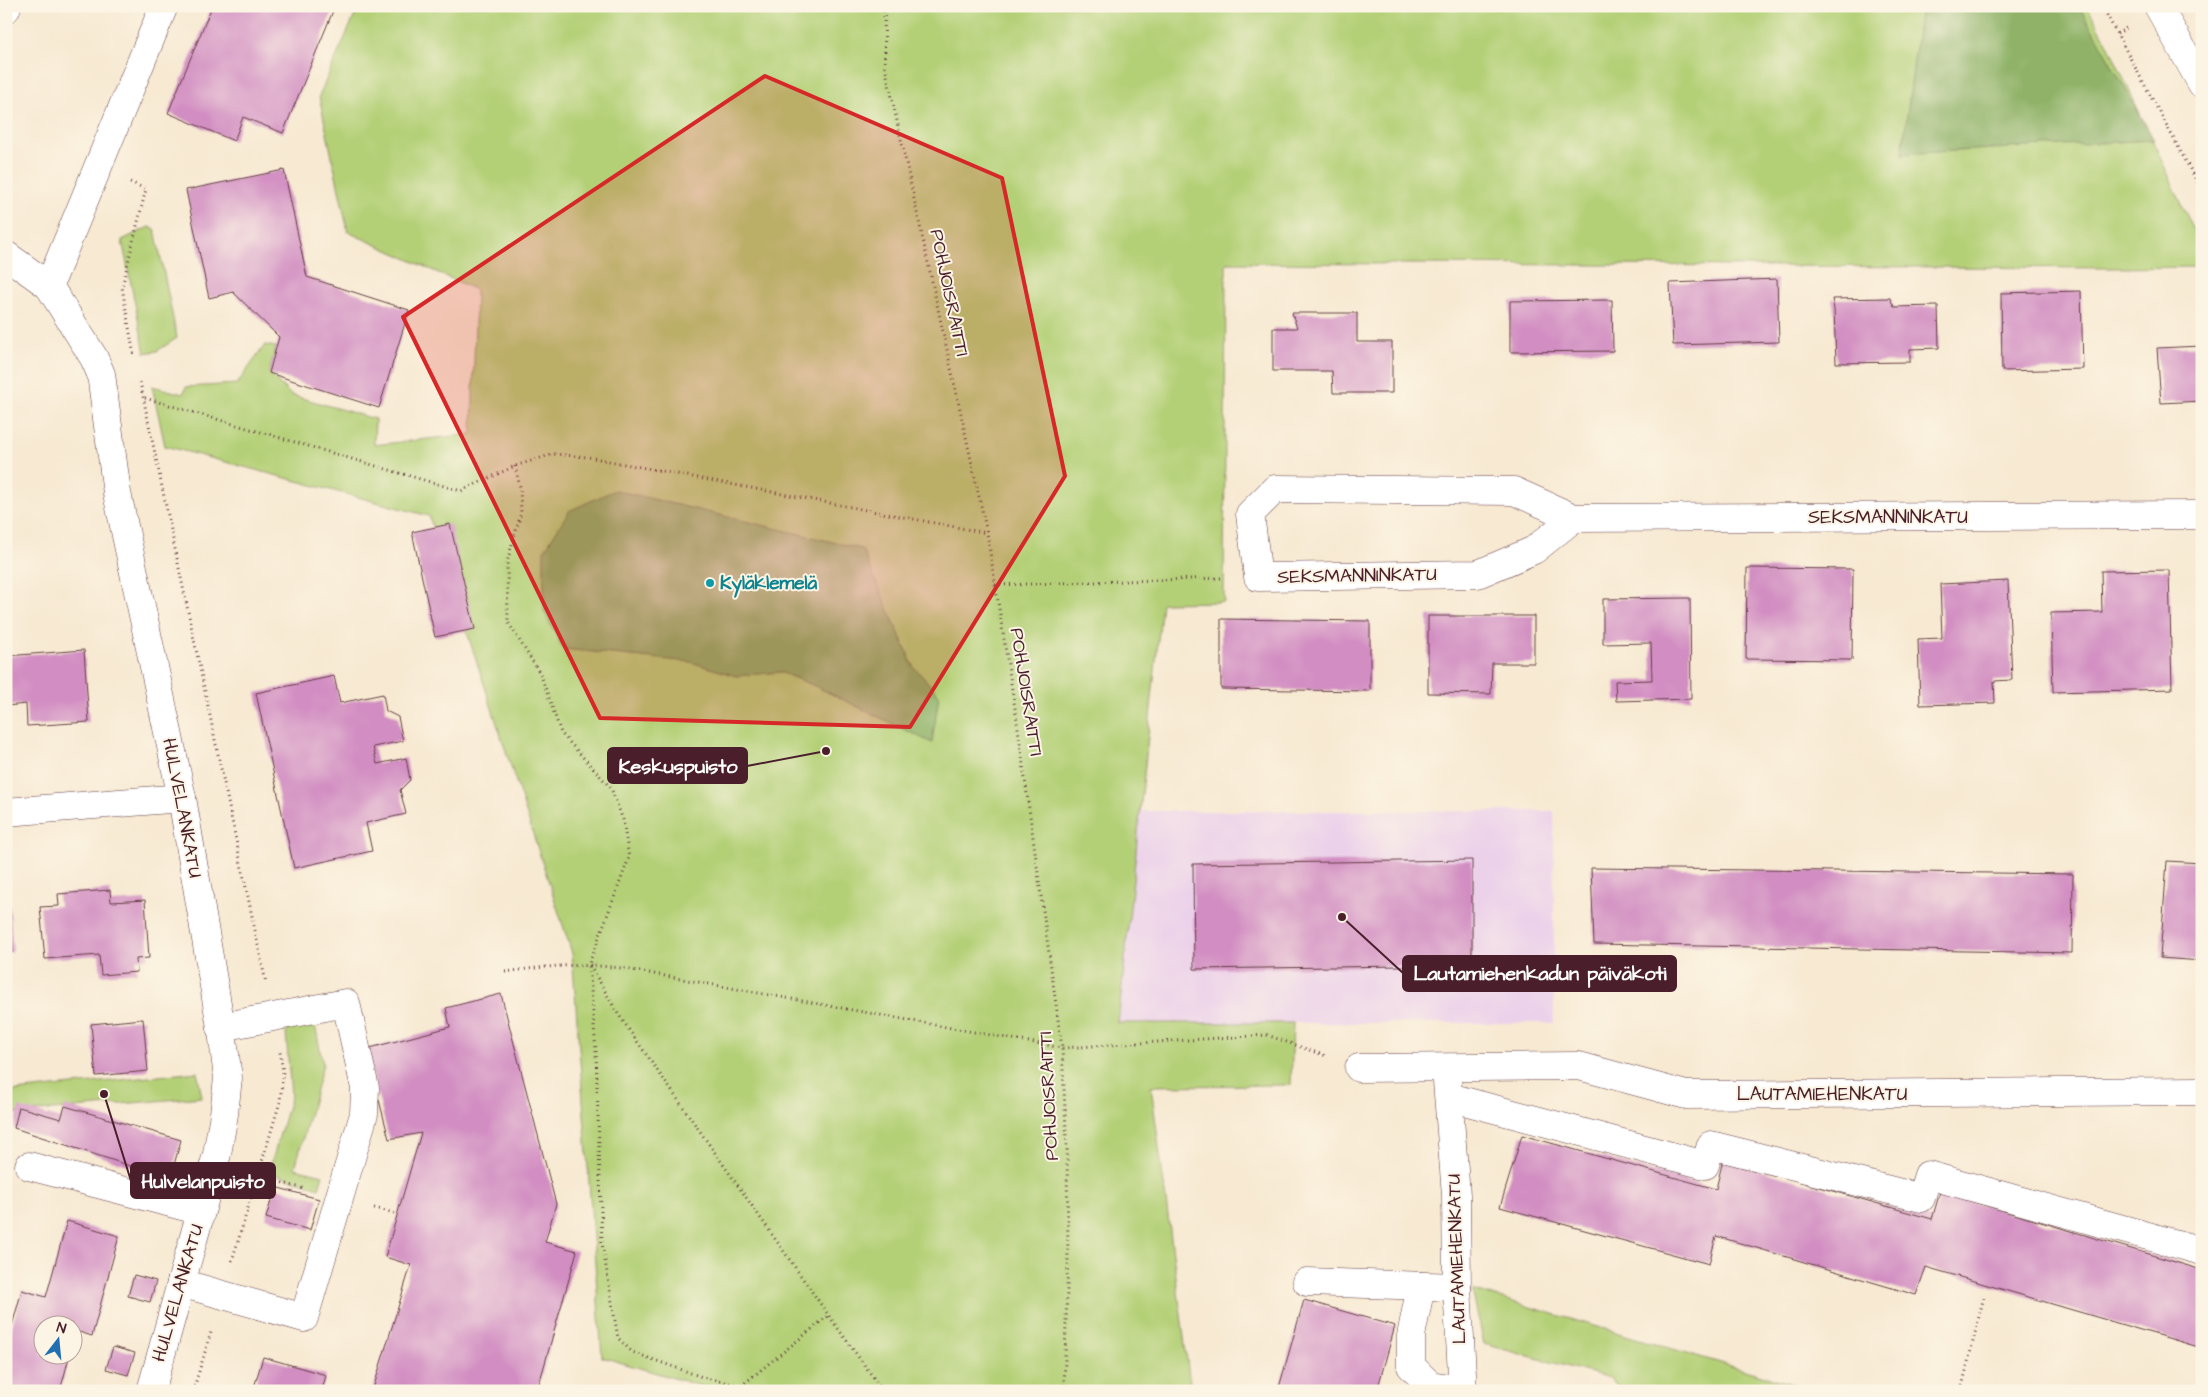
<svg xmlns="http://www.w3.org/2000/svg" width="2208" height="1397" font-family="'Architects Daughter',sans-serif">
  <rect width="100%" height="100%" fill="#fcf5e5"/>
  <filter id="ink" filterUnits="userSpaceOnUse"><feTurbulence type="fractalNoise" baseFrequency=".02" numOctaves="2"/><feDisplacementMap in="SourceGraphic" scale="10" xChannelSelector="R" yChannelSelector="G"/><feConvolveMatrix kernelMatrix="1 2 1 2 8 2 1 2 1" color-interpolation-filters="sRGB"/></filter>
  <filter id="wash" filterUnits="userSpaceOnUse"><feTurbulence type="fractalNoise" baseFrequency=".0096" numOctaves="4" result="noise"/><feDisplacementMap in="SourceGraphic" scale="20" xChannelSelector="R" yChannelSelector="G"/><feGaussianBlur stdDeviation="1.12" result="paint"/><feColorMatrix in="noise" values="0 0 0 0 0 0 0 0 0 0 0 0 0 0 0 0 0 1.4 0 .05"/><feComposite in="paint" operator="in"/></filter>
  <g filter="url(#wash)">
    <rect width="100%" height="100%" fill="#f7e9d2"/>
    <!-- built -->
    <path fill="#ecd1ea" d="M1140,811H1554V1023H1118Z"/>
    <!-- green -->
    <g fill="#b4d077" stroke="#7f7851">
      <path d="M359,6H2087L2107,42L2202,248V267L2112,268L1226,263L1224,602L1162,603L1118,1023H1293L1291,1085L1151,1086L1191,1391H718L602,1357L572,953L429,516L165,446L152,386L183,394L186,387L237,384L265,345L276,347L269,373L291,395L375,419L374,445L472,434L476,290L348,232L319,96Z"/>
      <path d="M149,227L155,229L177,338L157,351L145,353L122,240Z"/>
      <path d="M314,1020L323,1064L295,1168L323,1175L319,1188L269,1172L291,1095L286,1033L292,1025Z"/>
      <path d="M197,1072L202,1097L6,1114V1092Z"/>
      <path d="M1472,1290L1816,1391H1621L1610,1378L1484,1344Z"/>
    </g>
    <!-- forest -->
    <g fill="#8fb268" stroke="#6c684a">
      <path d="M1921,6H2079L2154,140L1902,154Z"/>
      <path d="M615,490L862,549L913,666L939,695L932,743L815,686L780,672L736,676L691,662L563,649L544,611V551L569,511Z"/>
    </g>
    <g id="blocks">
      <!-- building -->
      <g fill="#d28ec2">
        <path d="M212,6H335L283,133L243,117L234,141L168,113Z"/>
        <path d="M284,170L307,277L409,310L379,408L269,373L279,337L233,292L209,298L186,190Z"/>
        <path d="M1777,279L1779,342L1673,345L1670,283Z"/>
        <path d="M2081,291L2083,369L2002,371L2001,293Z"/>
        <path d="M1890,298L1894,307L1938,306L1939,348L1910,349V362L1836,363L1834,309L1832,299Z"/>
        <path d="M1612,300L1613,351L1510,352V301Z"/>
        <path d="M1292,313H1357V342H1392V393H1333L1332,371H1273V328H1297Z"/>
        <path d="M2202,346V401L2161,403L2157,348Z"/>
        <path d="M450,524L475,629L435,637L412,532Z"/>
        <path d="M1747,568L1853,569L1852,660L1746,659Z"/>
        <path d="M2169,570L2172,689L2053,692L2051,613L2102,612L2101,571Z"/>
        <path d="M2008,581L2012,680L1994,681L1995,703L1920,705L1918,639L1942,638L1940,584Z"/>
        <path d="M1690,598L1691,699L1616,701L1615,681L1652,680L1651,643L1603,644V599Z"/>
        <path d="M1428,616H1534V663H1492L1491,694L1428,693Z"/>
        <path d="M1221,619L1370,621V691L1221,689Z"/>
        <path d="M84,650L89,722L27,726L26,704L6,706V656Z"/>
        <path d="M334,676L340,703L383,694L386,711L398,717L403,741L373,747L377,764L406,758L410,780L400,790L406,814L366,823L372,851L294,868L256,693Z"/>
        <path d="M1472,860V965L1194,969L1193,864Z"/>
        <path d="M2167,861L2202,863V961L2160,958Z"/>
        <path d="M1591,868L2073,874L2072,953L1594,944Z"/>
        <path d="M110,890L111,902L145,900L149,958L136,959L137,972L101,975L99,955L45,959L40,907L59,906L58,894Z"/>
        <path d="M6,901H9L13,952L6,953Z"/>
        <path d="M501,994L556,1204L545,1242L577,1251L537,1391H368L373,1389L411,1265L385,1257L421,1133L389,1139L366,1049L450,1027L446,1008Z"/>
        <path d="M143,1019L148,1071L96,1076L91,1024Z"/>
        <path d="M65,1106L181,1140L170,1179L14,1128L19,1107L61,1119Z"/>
        <path d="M1522,1135L1716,1189L1723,1160L1932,1219L1940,1192L2202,1270V1348L1926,1267L1916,1295L1716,1236L1709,1264L1500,1207Z"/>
        <path d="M275,1187L319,1199L310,1230L266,1218Z"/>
        <path d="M67,1221L119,1236L92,1336L76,1331L72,1342V1324H42V1354H70L60,1391H6V1347L22,1290L46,1297Z"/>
        <path d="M134,1275L156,1281L150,1302L128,1296Z"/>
        <path d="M1304,1300L1395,1326L1377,1391H1278Z"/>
        <path d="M113,1347L135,1353L128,1375L106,1369Z"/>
        <path d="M263,1357L326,1375L322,1391H253Z"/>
      </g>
    </g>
  </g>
  <g filter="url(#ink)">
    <use href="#blocks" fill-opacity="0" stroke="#643d44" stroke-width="1"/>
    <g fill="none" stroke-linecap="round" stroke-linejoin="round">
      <!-- minor casing -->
      <g stroke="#643d44" stroke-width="29">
        <g id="minor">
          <path d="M2158,6L2202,84"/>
          <path d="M6,9L7,6"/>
          <path d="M6,255L49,286L94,358L101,374L117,493L182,798L223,1039L228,1078L224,1114L217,1154L151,1391"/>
          <path d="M49,286L164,6"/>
          <path d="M1574,518L1534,550L1478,574L1258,577L1250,514L1275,489L1514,491L1574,518L2202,515"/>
          <path d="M6,812L182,798"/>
          <path d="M1359,1068L1579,1066L1686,1095L2202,1091"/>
          <path d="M1447,1081L1456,1195L1457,1287L1463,1391"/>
          <path d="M1449,1097L1705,1165L1711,1145L1921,1198L1928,1175L2202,1251"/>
          <path d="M29,1166L201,1211"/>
          <path d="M1307,1282L1457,1287"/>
          <path d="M181,1283L304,1318L364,1114L365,1088L346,1003L221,1027"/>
          <path d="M1421,1286L1411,1336V1366L1430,1385L1462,1390"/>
        </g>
      </g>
      <!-- path -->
      <g stroke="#643d44" stroke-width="3" stroke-dasharray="1 4" stroke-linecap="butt">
        <path d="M884,6L885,66L987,533L1017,721L1062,1048L1067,1150L1068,1256L1064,1391"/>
        <path d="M2102,6L2202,191"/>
        <path d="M2117,34L2129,26"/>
        <path d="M130,182L146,189L122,287L134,356"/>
        <path d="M140,382L266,983"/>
        <path d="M145,398L461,491L515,466L553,454L588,457L987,533"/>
        <path d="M515,466L520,487L521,513L507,562L508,622L541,675L561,733L611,788L623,820L629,858L589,964L596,1051L602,1243L618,1338L632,1352L702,1377L741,1386L751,1391"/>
        <path d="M995,585L1223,578"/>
        <path d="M590,965L618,1014L829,1316L883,1391"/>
        <path d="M505,972C547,966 579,963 621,968L1062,1048L1267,1035L1326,1056"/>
        <path d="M258,1176L305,1189"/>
        <path d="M374,1208L398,1214"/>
        <path d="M232,1261L280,1102L283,1072L280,1052"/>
        <path d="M741,1386L828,1316"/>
        <path d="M193,1391L212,1329"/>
        <path d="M1961,1391L1984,1296"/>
      </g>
      <!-- minor -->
      <use href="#minor" stroke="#fff" stroke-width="28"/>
    </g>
  </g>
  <!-- marked area -->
  <path fill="#d62828" fill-opacity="0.2" stroke="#d62828" stroke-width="4" stroke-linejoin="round" d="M765,76L1002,178L1065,476L910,727L600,718L403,317Z"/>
  <!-- markers -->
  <circle fill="#0f9aa8" stroke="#fcf5e5" stroke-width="2" cx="710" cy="583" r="5"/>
  <g text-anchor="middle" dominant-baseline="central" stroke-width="4" stroke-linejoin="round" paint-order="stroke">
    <!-- street labels -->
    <g font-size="19" fill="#4a1f2b" stroke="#fcf5e5">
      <text transform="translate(949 293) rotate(78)">POHJOISRAITTI</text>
      <text x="1888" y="517">SEKSMANNINKATU</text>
      <text transform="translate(1357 576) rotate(-1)">SEKSMANNINKATU</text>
      <text transform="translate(1026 692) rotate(81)">POHJOISRAITTI</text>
      <text transform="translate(182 808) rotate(79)">HULVELANKATU</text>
      <text x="1822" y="1094">LAUTAMIEHENKATU</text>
      <text transform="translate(1049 1096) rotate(-93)">POHJOISRAITTI</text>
      <text transform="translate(1457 1259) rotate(-92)">LAUTAMIEHENKATU</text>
      <text transform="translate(178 1293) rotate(-74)">HULVELANKATU</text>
    </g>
    <!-- culture labels -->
    <g font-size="19" font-weight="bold" fill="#0d838f" stroke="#fcf5e5" text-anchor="start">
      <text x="720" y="583">Kyläklemelä</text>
    </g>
  </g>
  <!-- callouts -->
  <path fill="none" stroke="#4a1f2b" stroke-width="2" d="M826 751L747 766M1342 917L1403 973M104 1094L131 1181"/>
  <g fill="#4a1f2b" stroke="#fcf5e5" stroke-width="2">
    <circle cx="826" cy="751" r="5"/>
    <circle cx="1342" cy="917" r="5"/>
    <circle cx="104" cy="1094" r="5"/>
  </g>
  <g fill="#4a1f2b" stroke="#4a1f2b" stroke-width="2">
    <rect x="608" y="748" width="139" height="35" rx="5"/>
    <rect x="1403" y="956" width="273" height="35" rx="5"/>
    <rect x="131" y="1163" width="144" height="35" rx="5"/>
  </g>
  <g font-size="20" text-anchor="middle" font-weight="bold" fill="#fff">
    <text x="678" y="773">Keskuspuisto</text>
    <text x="1540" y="980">Lautamiehenkadun päiväkoti</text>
    <text x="203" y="1188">Hulvelanpuisto</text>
  </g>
  <!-- margin -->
  <rect width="2208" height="1397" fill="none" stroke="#fcf5e5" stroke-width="25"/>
  <!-- north arrow -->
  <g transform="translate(58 1340) rotate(16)"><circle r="24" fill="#fcf5e5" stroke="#b59f9b"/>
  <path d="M0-4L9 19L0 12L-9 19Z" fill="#1f6fb2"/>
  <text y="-8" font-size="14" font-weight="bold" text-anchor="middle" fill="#4a1f2b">N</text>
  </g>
</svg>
